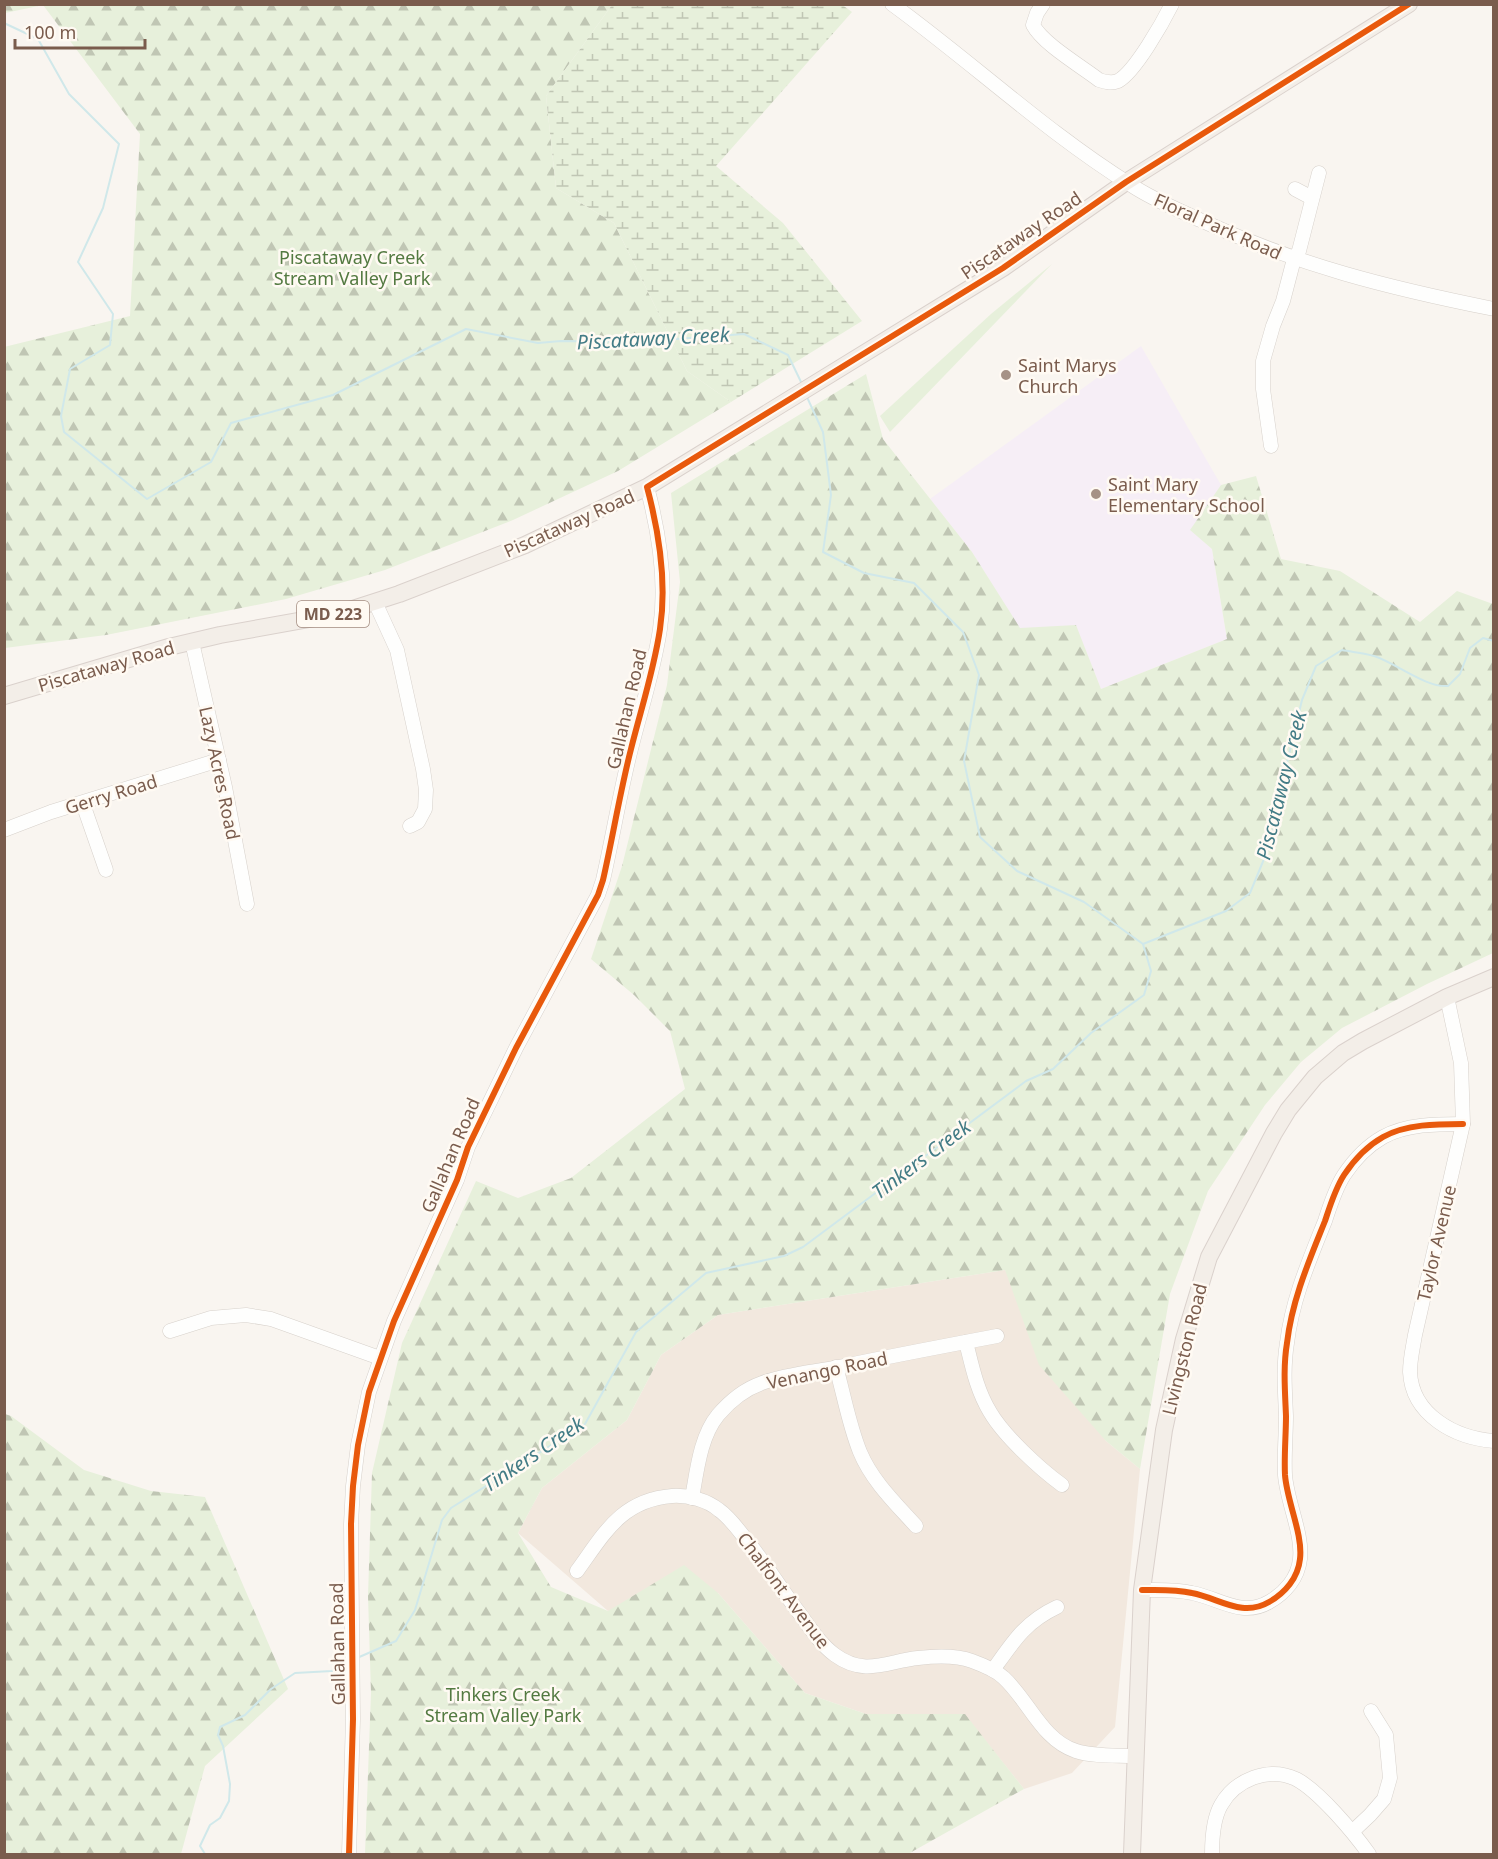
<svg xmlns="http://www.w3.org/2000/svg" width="1498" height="1859" font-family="'Noto Sans',sans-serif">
  <defs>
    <pattern id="forest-firs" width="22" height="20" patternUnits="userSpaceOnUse" patternTransform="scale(1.5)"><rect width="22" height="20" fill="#e7f0db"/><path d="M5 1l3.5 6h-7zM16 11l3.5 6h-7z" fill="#c0c6b4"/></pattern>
    <pattern id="wetland-marsh" width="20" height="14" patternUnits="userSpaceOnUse" patternTransform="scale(1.5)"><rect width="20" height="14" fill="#e7f0db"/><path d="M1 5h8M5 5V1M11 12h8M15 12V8" fill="none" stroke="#c0c6b4"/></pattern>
  </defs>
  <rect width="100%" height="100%" fill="#f9f5f0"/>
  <!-- residential -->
  <path fill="#f2e8de" d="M1005,1270L1106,1441L1140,1469L1115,1727L1072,1773L1024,1789L964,1714H866L805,1693L718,1593L608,1611L518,1533L542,1488L627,1420L661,1355L718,1315Z"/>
  <!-- education -->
  <path fill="#f6eef6" d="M1141,346L1221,485L1191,530L1212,549L1227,639L1101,689L1076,626L1020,629L972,552L930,499Z"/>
  <!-- green -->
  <path fill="#e7f0db" d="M1052,264L890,432L880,416L991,314Z"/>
  <!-- forest -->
  <g fill="url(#forest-firs)">
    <path d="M5,5H612L546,96L556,188L614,223L687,371L731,402L618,471L513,520L385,570L286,599L106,635L5,648L4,347L130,316L140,134L43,5L5,13Z"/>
    <path d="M866,374L883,439L972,552L1020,628L1076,625L1101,689L1227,639L1212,549L1190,530L1221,485L1256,476L1281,559L1340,571L1420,622L1457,591L1493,604V953L1427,984L1342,1028L1301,1062L1265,1105L1208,1191L1170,1294L1140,1469L1106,1441L1039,1365L1005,1270L718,1315L661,1355L627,1420L542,1488L518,1533L551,1587L608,1611L684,1565L718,1593L805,1693L866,1714H965L1024,1789L908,1854H365L371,1693L368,1596L372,1473L402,1343L476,1181L518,1198L571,1178L685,1089L670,1031L634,995L591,959L622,866L667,685L680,582L671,493Z"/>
    <path d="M5,1414L11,1416L84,1470L151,1491L205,1497L288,1689L205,1766L181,1854H5Z"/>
  </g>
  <!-- wetland -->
  <path fill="url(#wetland-marsh)" d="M841,4L852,12L716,166L783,223L862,321L731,402L687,371L614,223L556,188L546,96L612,5Z"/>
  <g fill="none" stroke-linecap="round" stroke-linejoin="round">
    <!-- stream -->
    <g stroke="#d0e8ea" stroke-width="2">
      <path d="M4,23L38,39L69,94L119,144L103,208L78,262L113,314L110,345L70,369L61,416L64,432L147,499L211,462L231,423L333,395L466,329L538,343L561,341L635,342L744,334L788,355L802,384"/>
      <path d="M806,395L823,432L831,495L823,552L864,573L914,583L963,632L979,675L964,761L980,837L1017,871L1084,902L1143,944"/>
      <path d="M1143,944L1226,911L1250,893L1271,842L1280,792L1302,700L1316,666L1342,650C1352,652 1364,653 1374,656C1396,663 1426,688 1448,686L1460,674L1470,648L1483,638L1494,641"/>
      <path d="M357,1658L396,1641L415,1610L442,1520L451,1508L585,1424L636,1332L706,1273L784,1256L803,1247L1026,1081L1053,1069L1091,1033L1144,995L1151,971L1143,944"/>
      <path d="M205,1854L200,1846L210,1825L220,1818L229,1801L230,1784L223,1746L218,1735L220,1727L245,1715L271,1689L295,1673L332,1671L347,1663"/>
    </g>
    <!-- minor casing -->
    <g stroke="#d7d1cb" stroke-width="15">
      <g id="minor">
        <path d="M892,4C973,63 1046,132 1131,185C1152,199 1176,209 1200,220C1297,265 1389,288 1494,309"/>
        <path d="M1043,4L1037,13L1033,25C1043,44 1081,66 1099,80C1105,82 1111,84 1118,81C1135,72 1163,22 1172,4"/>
        <path d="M1295,189L1312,198"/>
        <path d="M1271,446L1263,389V361L1273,326L1283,301L1294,259L1299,251L1319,173"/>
        <path d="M375,602L397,650L423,769L426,790L425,809L418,822L410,826"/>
        <path d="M192,642L225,787L247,904"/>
        <path d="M83,804L106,870"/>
        <path d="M4,830L51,812L219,760"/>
        <path d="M1447,997L1461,1063L1463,1124L1415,1335C1413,1347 1410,1359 1410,1372C1412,1415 1455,1438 1494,1441"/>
        <path d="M170,1331L211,1318L246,1315L271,1319L380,1358"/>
        <path d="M966,1342C972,1366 977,1391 990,1412C1004,1436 1040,1469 1062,1485"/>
        <path d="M836,1367C844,1395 849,1425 860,1452C872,1481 896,1504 916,1526"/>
        <path d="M692,1498C697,1471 700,1437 718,1415C729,1402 745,1389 762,1383C786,1374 814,1372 839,1367C891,1356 944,1346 997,1336"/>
        <path d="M577,1571C604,1534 621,1500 672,1496C688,1495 707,1500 719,1510C729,1517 737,1528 744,1537C764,1561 781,1589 800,1614C810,1628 821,1645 835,1655C865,1677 888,1661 918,1658C935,1656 956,1655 972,1661C983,1665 996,1670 1004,1678C1029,1701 1042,1740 1076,1751C1095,1757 1116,1755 1135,1756"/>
        <path d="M1142,1590C1158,1590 1175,1589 1192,1593C1219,1598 1242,1618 1269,1602C1285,1593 1298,1578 1300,1559C1303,1534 1287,1502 1285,1475C1284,1455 1286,1435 1286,1416C1285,1391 1283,1367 1287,1343C1292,1300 1309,1261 1325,1221C1330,1206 1335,1189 1344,1175C1354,1160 1367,1146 1383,1137C1406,1124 1437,1124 1463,1124"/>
        <path d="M993,1670C1013,1642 1025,1622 1057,1607"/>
        <path d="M1353,1831L1370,1815L1384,1799L1390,1778L1386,1735L1371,1711"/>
        <path d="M349,1854L353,1719L351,1524L353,1486L358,1445L369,1392L394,1321L457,1180L468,1147L516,1048L598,895L603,880C613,836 620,792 631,749C641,709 654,670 660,629C667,583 659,532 647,487"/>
        <path d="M1212,1854C1212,1839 1213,1819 1221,1805C1235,1780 1268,1766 1296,1779C1319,1791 1354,1833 1369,1854"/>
      </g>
    </g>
    <!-- major casing -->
    <g stroke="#dad1cc" stroke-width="18">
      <g id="major">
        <path d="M4,696L169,647L220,635L337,614L399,594L525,545L647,487L1003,268L1126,182L1409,4"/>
        <path d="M1132,1854L1142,1590L1164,1430L1184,1339L1209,1257L1274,1133L1288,1110L1315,1077L1343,1053L1363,1041L1447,997L1494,977"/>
      </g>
    </g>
    <!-- minor -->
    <use href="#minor" stroke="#fefefd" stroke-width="14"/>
    <!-- major -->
    <use href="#major" stroke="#f3eee8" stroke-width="16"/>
    <!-- cycleway casing -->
    <g stroke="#fffaf3" stroke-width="10">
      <g id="cycleway">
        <path d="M1142,1590C1158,1590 1175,1589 1192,1593C1219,1598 1242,1618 1269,1602C1285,1593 1298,1578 1300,1559C1303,1534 1287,1502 1285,1475C1284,1455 1286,1435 1286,1416C1285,1391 1283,1367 1287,1343C1292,1300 1309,1261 1325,1221C1330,1206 1335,1189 1344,1175C1354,1160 1367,1146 1383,1137C1406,1124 1437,1124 1463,1124"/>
        <path d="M349,1854L353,1719L351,1524L353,1486L358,1445L369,1392L394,1321L457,1180L468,1147L516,1048L598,895L603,880C613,836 620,792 631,749C641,709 654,670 660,629C667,583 659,532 647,487L1003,268L1126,182L1409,4"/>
      </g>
    </g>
    <!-- cycleway -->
    <use href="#cycleway" stroke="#e8590c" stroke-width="6"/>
  </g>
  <!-- markers -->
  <g fill="#a69286" stroke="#fffaf3" stroke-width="2">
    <circle cx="1006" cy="375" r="6"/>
    <circle cx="1096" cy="494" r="6"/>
  </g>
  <g text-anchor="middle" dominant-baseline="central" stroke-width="5" stroke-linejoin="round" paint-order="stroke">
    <!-- shield labels -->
    <rect fill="#fffaf3" stroke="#a28b7f" stroke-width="1.5" x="297" y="601" width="72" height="26" rx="4.5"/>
    <g font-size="16" font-weight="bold" fill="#7a5c4d">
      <text x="333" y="614">MD 223</text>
    </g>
    <!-- street labels -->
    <g font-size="18" fill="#7a5c4d" stroke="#fffaf3">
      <text transform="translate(1218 226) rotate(24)">Floral Park Road</text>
      <text transform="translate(1021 235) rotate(-34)">Piscataway Road</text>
      <text transform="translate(569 523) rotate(-24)">Piscataway Road</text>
      <text transform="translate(106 666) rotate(-16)">Piscataway Road</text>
      <text transform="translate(626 709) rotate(-77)">Gallahan Road</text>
      <text transform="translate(220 773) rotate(78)">Lazy Acres Road</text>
      <text transform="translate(111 794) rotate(-17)">Gerry Road</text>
      <text transform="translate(450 1155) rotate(-67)">Gallahan Road</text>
      <text transform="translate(1436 1243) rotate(-77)">Taylor Avenue</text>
      <text transform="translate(1184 1349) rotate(-76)">Livingston Road</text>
      <text transform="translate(827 1370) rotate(-12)">Venango Road</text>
      <text transform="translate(784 1590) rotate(53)">Chalfont Avenue</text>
      <text transform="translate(337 1644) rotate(-91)">Gallahan Road</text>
    </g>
    <!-- park labels -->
    <g font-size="18" fill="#537a41" stroke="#fffaf3">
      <text x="352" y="257">Piscataway Creek<tspan x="352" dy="21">Stream Valley Park</tspan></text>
      <text x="503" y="1694">Tinkers Creek<tspan x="503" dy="21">Stream Valley Park</tspan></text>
    </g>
    <!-- poi labels -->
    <g font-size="18" fill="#7a5c4d" stroke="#fffaf3" text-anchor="start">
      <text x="1018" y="365">Saint Marys<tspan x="1018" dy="21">Church</tspan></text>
      <text x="1108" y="484">Saint Mary<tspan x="1108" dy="21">Elementary School</tspan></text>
    </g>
    <!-- water labels -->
    <g font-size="20" font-style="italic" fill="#437c86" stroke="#fffaf3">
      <text transform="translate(653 338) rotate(-3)">Piscataway Creek</text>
      <text transform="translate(1281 785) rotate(-76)">Piscataway Creek</text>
      <text transform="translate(921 1159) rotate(-37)">Tinkers Creek</text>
      <text transform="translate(533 1454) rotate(-34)">Tinkers Creek</text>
    </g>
  </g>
  <!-- border -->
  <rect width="1498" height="1859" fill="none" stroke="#7a5c4d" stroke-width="12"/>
  <!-- scale -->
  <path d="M15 39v9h130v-9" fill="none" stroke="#7a5c4d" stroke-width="3"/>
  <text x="24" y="39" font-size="18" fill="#7a5c4d" stroke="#fffaf3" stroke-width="4.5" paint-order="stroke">100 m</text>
</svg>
